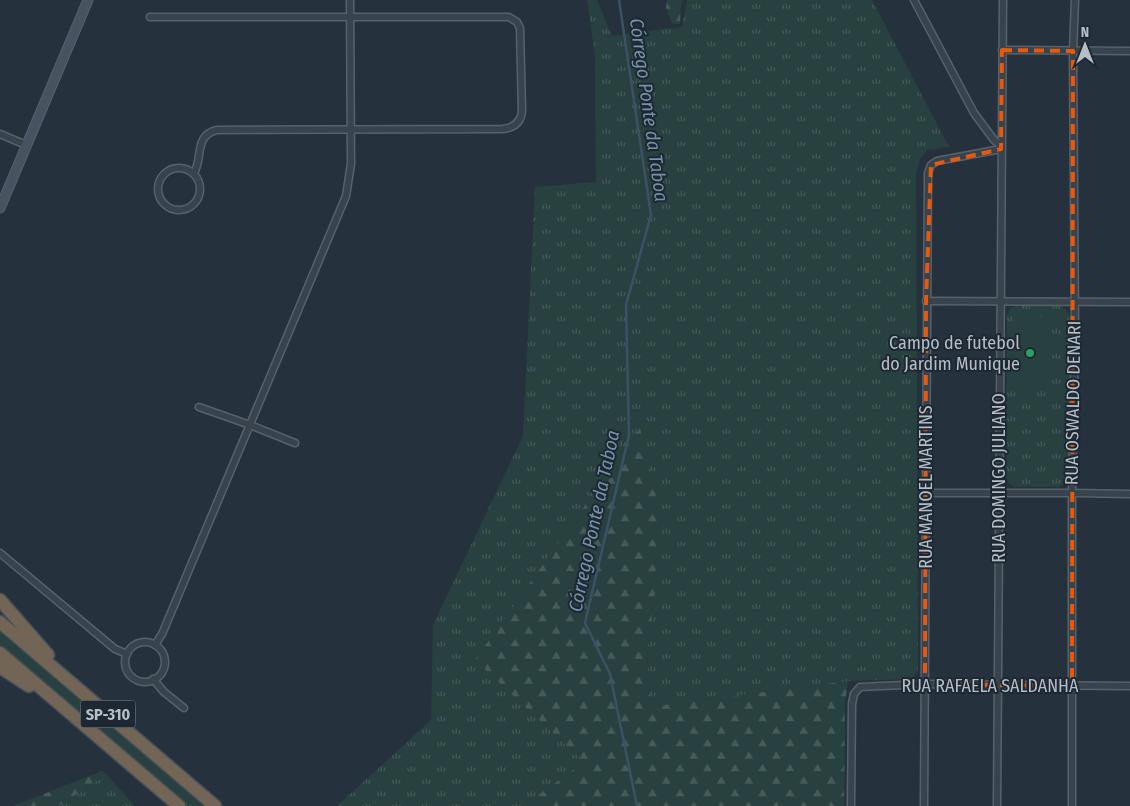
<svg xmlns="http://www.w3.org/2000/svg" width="1130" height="806" font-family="'Fira Sans Condensed',sans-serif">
  <defs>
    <pattern id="grass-tufts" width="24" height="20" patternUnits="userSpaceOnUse" patternTransform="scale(1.25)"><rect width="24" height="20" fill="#28403f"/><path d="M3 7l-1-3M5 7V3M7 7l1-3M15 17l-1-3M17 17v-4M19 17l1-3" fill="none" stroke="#455a59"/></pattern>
    <pattern id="forest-firs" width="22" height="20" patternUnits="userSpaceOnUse" patternTransform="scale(1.25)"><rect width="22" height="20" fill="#28403f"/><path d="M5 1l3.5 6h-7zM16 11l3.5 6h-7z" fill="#455a59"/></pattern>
  </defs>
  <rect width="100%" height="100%" fill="#25323d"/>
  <!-- grass -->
  <g fill="url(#grass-tufts)">
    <path d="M587,0H597L612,36L682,27L687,0H872L949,147L927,150L919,161L916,174L918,670L912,679L848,681L651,707L647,655L655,588L585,762L534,798L536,806H337L431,720L433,625L523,436L535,187L596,182L595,55Z"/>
    <path d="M1016,306H1060L1066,310L1070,316L1068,478L1065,484L1059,487H1014L1009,483L1006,477L1007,316L1010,309Z"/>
    <path d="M0,628L209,806H187L0,647Z"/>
    <path d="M106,774L135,806H59Z"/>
  </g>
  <!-- forest -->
  <g fill="url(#forest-firs)">
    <path d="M667,0H683L681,5L680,24H672L666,8Z"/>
    <path d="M640,428L658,506L655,588L647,655L651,707L848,681L845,703L844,806H536L534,798L584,762L475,660Z"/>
    <path d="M102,771L106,774L59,806H13Z"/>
  </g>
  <!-- garden -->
  <rect fill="#28403f" x="1014" y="317" width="33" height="72"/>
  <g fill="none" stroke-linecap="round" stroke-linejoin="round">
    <!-- stream -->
    <path stroke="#3b5165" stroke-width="2.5" d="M619,0L651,215L626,305L629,435L585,623L610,674L637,806"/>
    <!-- street casing -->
    <g stroke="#57616b" stroke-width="9">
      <g id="street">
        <path d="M914,0L974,113L994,140L1001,146"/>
        <path d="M150,17H509L517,22L520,28L522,111C521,122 514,128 502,129L217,130C194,135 203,158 194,173"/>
        <path d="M1002,50L1130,51"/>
        <path d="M0,134L26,145"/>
        <circle cx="179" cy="189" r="21"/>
        <path d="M926,301L1130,302"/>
        <path d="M199,407L250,425L295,443"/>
        <path d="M926,493H1072L1130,494"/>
        <path d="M0,553L115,649L127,654"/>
        <circle cx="145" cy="662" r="20"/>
        <path d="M155,645L162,634L346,196L351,164L350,0"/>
        <path d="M153,679L164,692L184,708"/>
        <path d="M851,806L852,704L854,694L860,687L925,684L1130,686"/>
        <path d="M924,806L928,173L931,165L937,161L1001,149"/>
        <path d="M997,806L1003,0"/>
        <path d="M1072,806V493L1075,330L1073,51L1075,0"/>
      </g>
    </g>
    <!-- secondary casing -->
    <g stroke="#57616b" stroke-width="11">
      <path id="secondary" d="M0,208L88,0"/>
    </g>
    <!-- highway casing -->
    <g stroke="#444e58" stroke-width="15">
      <g id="highway">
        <path d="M0,600L48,655"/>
        <path d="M0,622L215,806"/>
        <path d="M0,653L179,806"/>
        <path d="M0,667L29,686"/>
      </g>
    </g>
    <!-- street -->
    <use href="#street" stroke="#39434d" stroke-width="6"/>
    <!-- secondary -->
    <use href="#secondary" stroke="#475360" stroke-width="9"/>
    <!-- highway -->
    <use href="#highway" stroke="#736556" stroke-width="12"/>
  </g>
  <!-- marked area -->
  <path fill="none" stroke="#e8590c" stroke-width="4" stroke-dasharray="10 6" stroke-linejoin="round" d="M1002,50L1073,51L1072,686L925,684L926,301L931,165L1001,149Z"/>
  <!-- markers -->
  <circle fill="#2e9e5b" stroke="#1e2832" stroke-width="2" cx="1030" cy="353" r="5"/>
  <g text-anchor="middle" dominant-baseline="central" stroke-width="4" stroke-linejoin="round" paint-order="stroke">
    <!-- shield labels -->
    <rect fill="#1e2832" stroke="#88919b" stroke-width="1" x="80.5" y="700.5" width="55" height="27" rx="4"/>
    <g font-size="16" font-weight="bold" fill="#b5bec8">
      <text x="108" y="714">SP-310</text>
    </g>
    <!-- poi labels -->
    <g font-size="18" fill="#b5bec8" stroke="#1e2832" text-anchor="end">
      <text x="1020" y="343">Campo de futebol<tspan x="1020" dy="21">do Jardim Munique</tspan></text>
    </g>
    <!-- street labels -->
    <g font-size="18" fill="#b5bec8" stroke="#1e2832">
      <text transform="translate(1073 403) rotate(-89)">RUA OSWALDO DENARI</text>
      <text transform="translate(999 478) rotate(-90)">RUA DOMINGO JULIANO</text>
      <text transform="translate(926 487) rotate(-90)">RUA MANOEL MARTINS</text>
      <text x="990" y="686">RUA RAFAELA SALDANHA</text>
    </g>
    <!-- water labels -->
    <g font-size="19" font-style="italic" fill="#7692aa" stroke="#1e2832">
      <text transform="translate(649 110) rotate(82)">Córrego Ponte da Taboa</text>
      <text transform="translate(594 521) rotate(-78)">Córrego Ponte da Taboa</text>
    </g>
  </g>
  <!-- north arrow -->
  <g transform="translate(1085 45)" stroke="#1e2832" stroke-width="4" paint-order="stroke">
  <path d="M0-4L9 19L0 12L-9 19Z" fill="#b5bec8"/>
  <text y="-8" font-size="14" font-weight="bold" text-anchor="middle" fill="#b5bec8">N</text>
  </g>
</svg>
